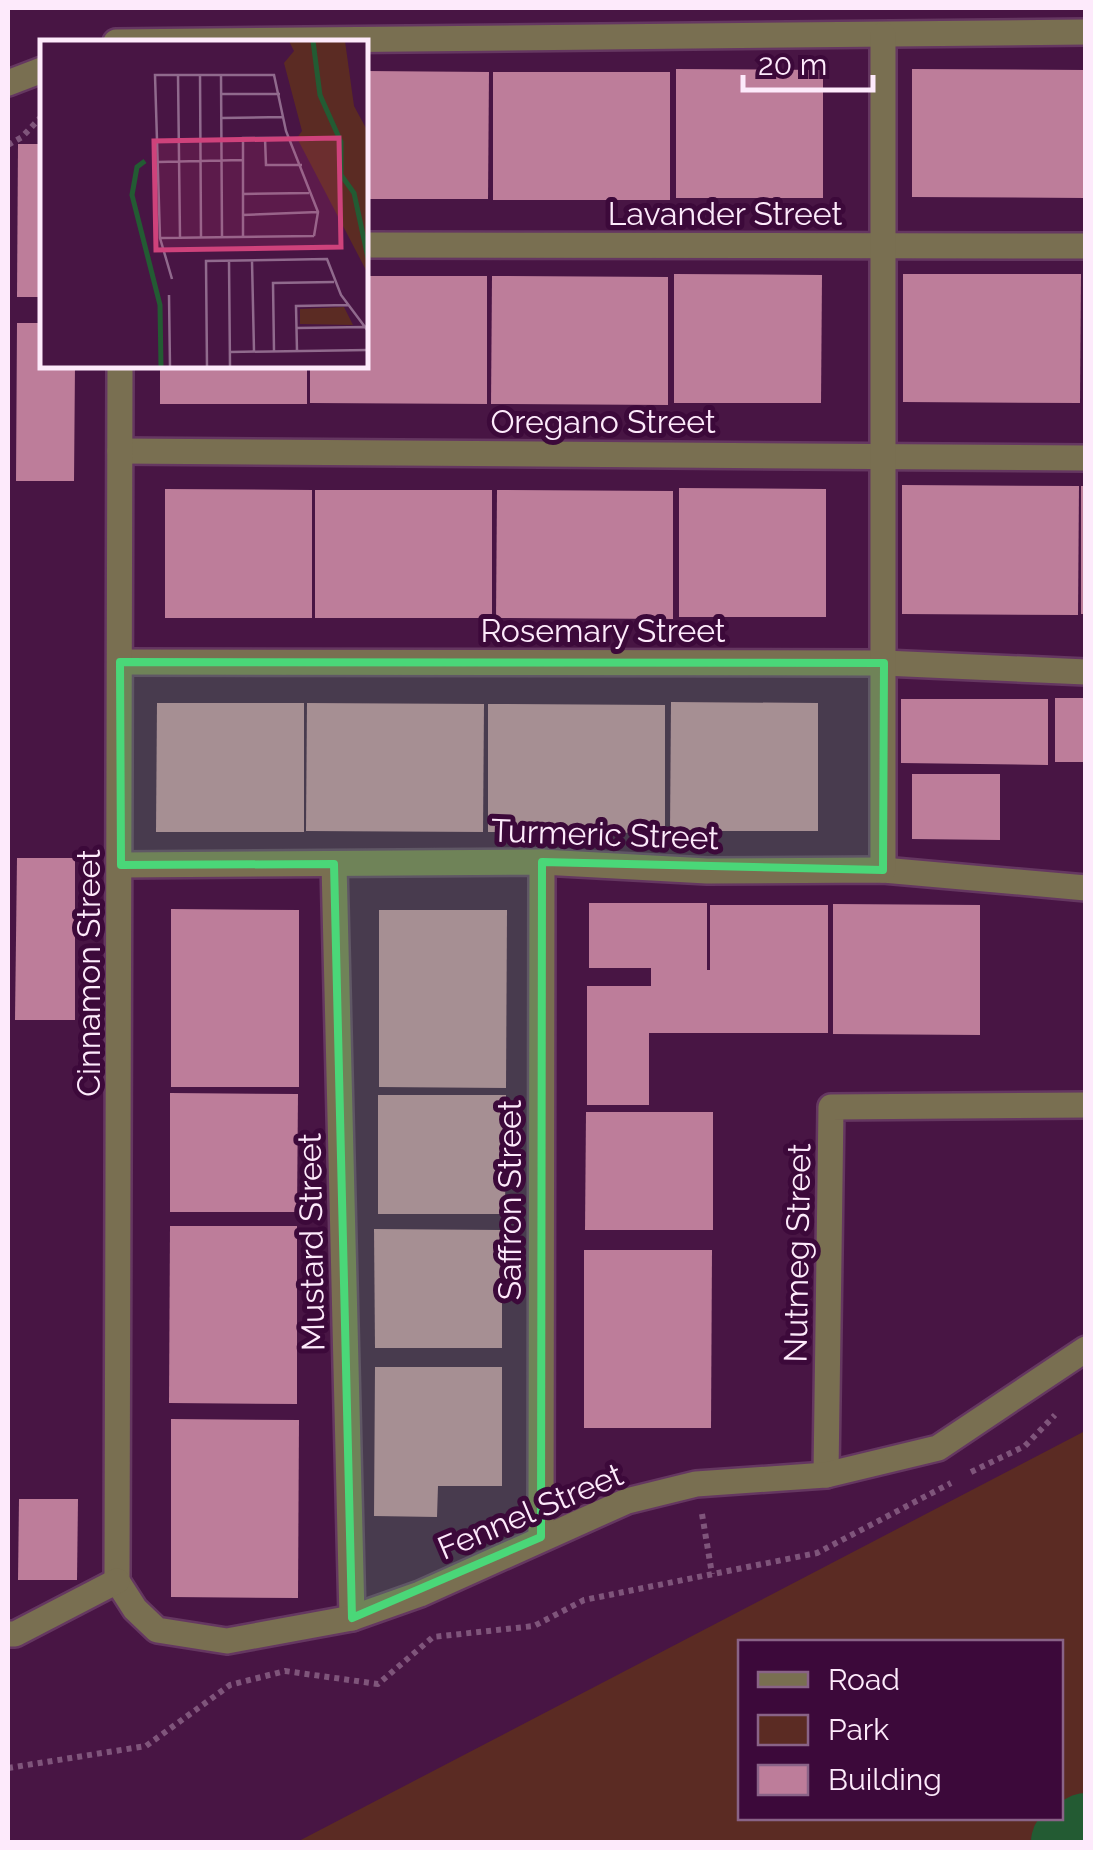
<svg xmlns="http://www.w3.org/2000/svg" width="1093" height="1850" font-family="Raleway,sans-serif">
  <rect width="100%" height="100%" fill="#481544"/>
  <!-- green -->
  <path fill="#5b2b23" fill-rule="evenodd" d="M1085,1431V1842H297ZM740,1642H1060V1818H740Z"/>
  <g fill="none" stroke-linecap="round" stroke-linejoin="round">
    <!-- river -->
    <path stroke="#235b33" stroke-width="78" d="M1070,1842L1086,1832"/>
  </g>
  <!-- building -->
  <g fill="#bd7d9a">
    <path d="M676,69L823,70V198H676Z"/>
    <path d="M912,69L1086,70V198L912,197Z"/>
    <path d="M365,71L489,72L488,199H365Z"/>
    <rect x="493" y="72" width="177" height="128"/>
    <path d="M18,144H42V297H17Z"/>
    <path d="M674,274L822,275L821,403H674Z"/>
    <path d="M903,274H1081L1080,403L903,402Z"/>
    <path d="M365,276H487V404L310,403V365H365Z"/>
    <path d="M492,276L668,277V405L491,404Z"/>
    <path d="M17,323H42V365H75L74,481H16Z"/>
    <rect x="160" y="365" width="147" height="39"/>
    <path d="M902,485L1079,486L1078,615L902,614Z"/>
    <rect x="1081" y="486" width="5" height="128"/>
    <path d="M679,488L826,489V617H679Z"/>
    <path d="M165,489L312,490V618H165Z"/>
    <rect x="315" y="490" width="177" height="128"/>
    <path d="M497,490L673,491V619L496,618Z"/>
    <rect x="1055" y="698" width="31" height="64"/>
    <path d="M901,699H1048V765L901,763Z"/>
    <path d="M671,702L818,703V831H670Z"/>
    <path d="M157,703H304V832H156Z"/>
    <path d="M307,703L484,704L483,832L306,831Z"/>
    <path d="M488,704L665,705V833L488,832Z"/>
    <path d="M912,774H1000V840L912,839Z"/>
    <path d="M17,858H75V1020H15Z"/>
    <path d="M589,903H707V970H710V905H828V1033H649V1105H587V986H651V968H589Z"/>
    <path d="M833,904L980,905V1035L833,1034Z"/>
    <path d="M171,909L299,910V1087H171Z"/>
    <path d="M379,910H507L506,1088L379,1087Z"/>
    <path d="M170,1093L298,1094L297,1212H170Z"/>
    <path d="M378,1095H506L505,1214H378Z"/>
    <path d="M586,1112H713V1230H585Z"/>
    <path d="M170,1226H297V1404L169,1403Z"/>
    <path d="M374,1229L502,1230V1348H375Z"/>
    <path d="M584,1250H712L711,1428H584Z"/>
    <path d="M375,1367H502V1486H438L437,1517L374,1516Z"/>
    <path d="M171,1419L299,1420L298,1598L171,1597Z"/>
    <path d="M19,1499H78L77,1580H18Z"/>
  </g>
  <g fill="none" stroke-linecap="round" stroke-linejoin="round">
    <!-- minor casing -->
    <g stroke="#653761" stroke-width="30">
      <g id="minor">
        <path d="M116,42L1086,32"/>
        <path d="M8,83L42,70"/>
        <path d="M365,245L1086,246"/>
        <path d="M120,451L1086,458"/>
        <path d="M120,662L884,663L1086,672"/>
        <path d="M334,864L352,1618"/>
        <path d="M121,865L542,862L707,871L883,870L1086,888"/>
        <path d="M883,870V35"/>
        <path d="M826,1475L831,1107L1086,1105"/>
        <path d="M541,1537L542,862"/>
        <path d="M117,1581L120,365"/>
        <path d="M117,1581L135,1609L157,1630L227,1641L352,1618L420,1594L627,1501L696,1484L826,1475L938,1448L1086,1349"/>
        <path d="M8,1634H15L117,1581"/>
      </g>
    </g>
    <!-- path -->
    <g stroke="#7f557b" stroke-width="6" stroke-dasharray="5 5" stroke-linecap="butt">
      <path d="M8,145L22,137L42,116"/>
      <path d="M971,1472L1025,1446L1055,1415"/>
      <path d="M702,1514L712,1574"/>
      <path d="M8,1768L146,1746L230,1685L285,1671L378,1684L433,1637L534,1626L584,1600L817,1553L951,1483"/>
    </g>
    <!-- minor -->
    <use href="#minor" stroke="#796f51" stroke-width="25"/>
  </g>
  <!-- marked area -->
  <path fill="#4ad778" fill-opacity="0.2" stroke="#4ad778" stroke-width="8" stroke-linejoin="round" d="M120,662L884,663L883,870L542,862L541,1537L352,1618L334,864L121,865Z"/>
  <g text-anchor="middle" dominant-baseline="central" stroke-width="10" stroke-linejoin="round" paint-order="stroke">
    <!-- street labels -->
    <g font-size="32" fill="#fdeafb" stroke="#3c093a">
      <text x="725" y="213">Lavander Street</text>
      <text x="603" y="421">Oregano Street</text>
      <text x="603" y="630">Rosemary Street</text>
      <text transform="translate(605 834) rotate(2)">Turmeric Street</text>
      <text transform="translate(88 973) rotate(-90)">Cinnamon Street</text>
      <text transform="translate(509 1200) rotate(-90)">Saffron Street</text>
      <text transform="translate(311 1242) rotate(-91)">Mustard Street</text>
      <text transform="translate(797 1253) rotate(-89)">Nutmeg Street</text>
      <text transform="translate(530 1511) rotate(-23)">Fennel Street</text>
    </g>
  </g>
  <!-- overview -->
  <g transform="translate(40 40)">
    <rect width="328" height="328" fill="#481544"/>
    <path d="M249,1H305L314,66L327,90V232L257,98L262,91L244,23L254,11ZM304,267L313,285L260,284V269Z" fill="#5b2b23"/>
    <path fill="none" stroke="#235b33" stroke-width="5" d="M273,1L280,55L301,102V135L314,153L328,218M105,121L97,127L92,155L120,265L121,327"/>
    <path fill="none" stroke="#906a8d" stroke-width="2.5" d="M160,34L161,197M181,34L182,197M138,35L140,198M182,54H240M182,78L244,77M225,98L226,125H262M118,122L202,120M202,154L269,153M202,175L278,172M203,197V98H249M120,198L274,196M189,221L190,327M212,221L214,311M132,239L120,198L115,35H234L246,91L278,172L274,196M129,255L130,327M257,288L326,287M234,311L233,243L294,242M257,311L256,266L309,265M190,312L328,310M167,327L166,221L287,219L301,255L328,291"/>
    <path fill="#ce427b" fill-opacity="0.15" stroke="#ce427b" stroke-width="5" d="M299,98L301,207L116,210L114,101Z"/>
    <rect width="328" height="328" fill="none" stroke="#fdeafb" stroke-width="5"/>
  </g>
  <!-- border -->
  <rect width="1093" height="1850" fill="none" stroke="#fdeafb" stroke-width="20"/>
  <!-- legend -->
  <rect x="738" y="1640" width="325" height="180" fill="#3c093a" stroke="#896387" stroke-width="2.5"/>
  <rect x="758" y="1672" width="50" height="15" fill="#796f51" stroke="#896387" stroke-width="2.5"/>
  <text x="828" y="1690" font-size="30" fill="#fdeafb">Road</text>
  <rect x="758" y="1715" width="50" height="30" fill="#5b2b23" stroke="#896387" stroke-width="2.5"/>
  <text x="828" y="1740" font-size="30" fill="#fdeafb">Park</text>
  <rect x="758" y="1765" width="50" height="30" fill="#bd7d9a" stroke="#896387" stroke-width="2.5"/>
  <text x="828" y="1790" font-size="30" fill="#fdeafb">Building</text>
  <!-- scale -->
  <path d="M743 75v15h130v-15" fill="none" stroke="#fdeafb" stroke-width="5"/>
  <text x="758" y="75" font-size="30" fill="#fdeafb" stroke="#3c093a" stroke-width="8" paint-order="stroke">20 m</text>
</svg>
